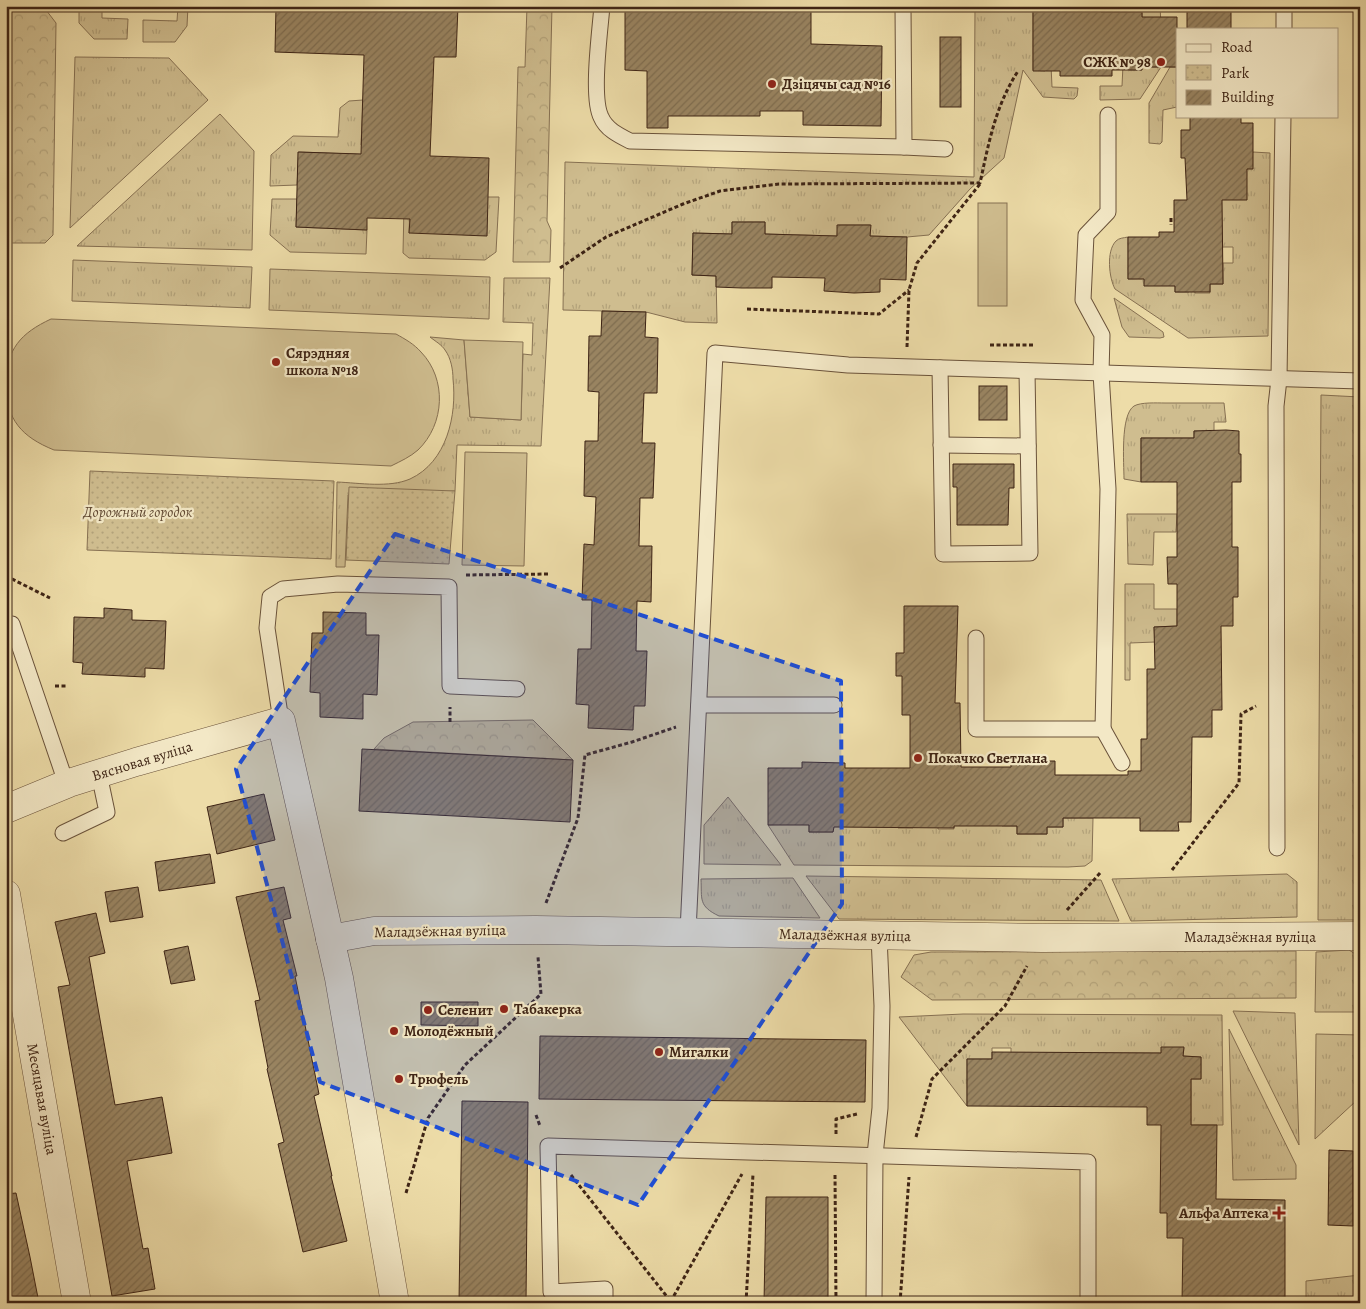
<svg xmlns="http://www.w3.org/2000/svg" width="1366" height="1309" font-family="Alegreya,serif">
  <defs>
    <pattern id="grass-tufts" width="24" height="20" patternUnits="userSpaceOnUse" patternTransform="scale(1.25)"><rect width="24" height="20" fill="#cfbd8f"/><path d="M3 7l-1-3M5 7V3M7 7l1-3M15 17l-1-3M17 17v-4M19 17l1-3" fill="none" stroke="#b3a27a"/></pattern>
    <pattern id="forest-crowns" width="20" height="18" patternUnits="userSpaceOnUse" patternTransform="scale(1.25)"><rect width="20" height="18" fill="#cfbd8f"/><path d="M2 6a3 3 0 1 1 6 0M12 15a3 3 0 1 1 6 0" fill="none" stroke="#b3a27a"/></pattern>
    <pattern id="park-dots" width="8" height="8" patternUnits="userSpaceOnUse" patternTransform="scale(1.25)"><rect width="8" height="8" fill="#cfbd8f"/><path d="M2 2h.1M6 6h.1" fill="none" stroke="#b3a27a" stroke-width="1.8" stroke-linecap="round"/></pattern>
    <pattern id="building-hatch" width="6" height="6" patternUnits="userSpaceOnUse" patternTransform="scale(1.25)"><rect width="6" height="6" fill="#998461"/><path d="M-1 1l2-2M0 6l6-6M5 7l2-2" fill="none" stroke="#7e6c4f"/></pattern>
  </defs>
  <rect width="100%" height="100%" fill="#eddca8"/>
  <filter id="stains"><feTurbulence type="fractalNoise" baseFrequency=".004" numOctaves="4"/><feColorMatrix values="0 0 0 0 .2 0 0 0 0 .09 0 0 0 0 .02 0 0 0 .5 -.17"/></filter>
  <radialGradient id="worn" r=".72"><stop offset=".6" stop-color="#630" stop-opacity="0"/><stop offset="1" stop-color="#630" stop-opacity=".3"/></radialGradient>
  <!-- grass -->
  <g fill="url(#grass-tufts)" stroke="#867052">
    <path d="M79,6H102V18L128,19L127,39H94L79,23Z"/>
    <path d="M178,6H188L187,26L175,42H143V20L177,21Z"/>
    <path d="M975,6H1160L1161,25H1142V12H1129V22L1101,16V6L1033,7V70L1045,71L1051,65L1052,87L1078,88L1077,96L1074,99L1043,97L1023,70L1004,158L970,189L929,235L907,237L870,236V225H838L837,236L765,234V222H732V234L693,233L692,275L716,276L717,323L685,322L646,312L563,310L565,162L974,177Z"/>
    <path d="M75,57L169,58L208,100L70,228Z"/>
    <path d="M1123,65H1128L1129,70H1142V67H1161L1140,99L1100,100V86H1122Z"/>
    <path d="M1170,67H1177V107L1163,110L1162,142L1160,144L1149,143V103Z"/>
    <path d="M363,100L361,145L380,155L299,152L297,185L270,186L271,155L293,136L338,137L340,108L349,101Z"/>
    <path d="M220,114L254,151L252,250L77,246Z"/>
    <path d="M1253,152L1270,153L1268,336L1188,338L1115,289C1109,278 1106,251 1116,241C1119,238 1123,238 1128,237V279L1175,278V292H1189V284H1195V293H1210V284H1223V263H1233V247H1222L1217,200L1241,186Z"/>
    <path d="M488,197H499L496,252L485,260L409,258L403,253L404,206H410L409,233Z"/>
    <path d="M272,199H297L296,227L367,230L366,254L290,252L270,235Z"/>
    <path d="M73,260L252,267L250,308L72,301Z"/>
    <path d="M270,269L490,277L489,319L269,310Z"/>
    <path d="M504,278H550L541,446L457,445L455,491L348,495L345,567H336L337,482C360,483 389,488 410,479C447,462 457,415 453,379C453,370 451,358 445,350C442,345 435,341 430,337L464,340L470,417L521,420L523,354L532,355L533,323L503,322Z"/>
    <path d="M1114,298L1163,332L1164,337L1160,338L1129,337L1122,327Z"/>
    <path d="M1321,395L1360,397V920H1318Z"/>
    <path d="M1165,403H1224L1226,422H1214V431H1194V438H1141V482L1124,479C1124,464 1120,415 1134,406C1141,402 1157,403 1165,403Z"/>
    <path d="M1127,514H1177L1176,532H1154L1153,565L1128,564Z"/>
    <path d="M1125,584H1154V609H1177V626L1154,627L1155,642L1130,643V680H1125Z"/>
    <path d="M728,797L781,865L704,864V825Z"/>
    <path d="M880,815L897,816L898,828H913V816H939L938,829H954V816H1002V826H1017V834H1047V827H1063V818H1093L1092,861L1085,866L1068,867L794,865L768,825L809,822V832H833L834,821L865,827H880Z"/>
    <path d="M1287,874L1297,882V917L1131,921L1112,879Z"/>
    <path d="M806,876L1101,880L1119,921L839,919Z"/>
    <path d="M793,878L820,918L719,916C698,906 702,899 701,879Z"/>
    <path d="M1349,950L1360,957V1012H1315L1316,952Z"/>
    <path d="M1233,1011L1295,1013L1299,1145Z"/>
    <path d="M963,1014L1222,1015L1223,1125H1191V1079H1201V1057L1183,1056L1184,1048L1161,1053H1011V1048H992V1059H967V1106L899,1017Z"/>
    <path d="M1229,1029L1296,1165V1179L1233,1180Z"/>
    <path d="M1316,1034L1360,1035V1077L1356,1101L1315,1139Z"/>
    <path d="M1360,1275V1303H1306V1281Z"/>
  </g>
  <!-- forest -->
  <g fill="url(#forest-crowns)" stroke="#867052">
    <path d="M6,6H43L56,23L53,235L45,243H6Z"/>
    <path d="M527,6H552L547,221L551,230L550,262H513L518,67H525Z"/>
    <path d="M533,720L573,760L374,749L384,738L413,722Z"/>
    <path d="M1296,951V998L932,1000L901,977L914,955L931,952Z"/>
  </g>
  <!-- park -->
  <g fill="url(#park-dots)" stroke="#867052">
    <path d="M90,471L334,481L331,559L87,550Z"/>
    <path d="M349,487L455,491L449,564L346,560Z"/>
  </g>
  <!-- pitch -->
  <g fill="#cfbd8f" stroke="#867052">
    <rect x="978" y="203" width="29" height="103"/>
    <path d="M51,319L396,334C405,339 414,344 421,352C447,379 445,424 418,450C410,457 401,461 391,466L54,450C22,437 6,420 6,384C6,349 21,333 51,319Z"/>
    <path d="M464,340L523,342L521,420L470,417Z"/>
    <path d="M465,452L527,453L524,566L462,565Z"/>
  </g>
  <!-- building -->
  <g fill="url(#building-hatch)" stroke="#3e2415">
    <path d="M276,6H458L456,57H434L430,156L489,158L487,236L409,233L410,219L367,218V230L296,227L298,152L361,154L364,55L275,52Z"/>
    <path d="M651,6H811V44L882,46L881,126L803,125V111H760V116H668V128H647V71L625,70V10L651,11Z"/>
    <path d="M1101,6V12H1142V17H1177V67H1142V70H1112V76H1060V71H1033V7Z"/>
    <rect x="1187" y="6" width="44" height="23"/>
    <rect x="940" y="37" width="21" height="70"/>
    <path d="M1190,116H1241V123H1253V169H1247V200H1222L1223,284H1210V292H1175V286H1144V279H1128V237H1159V232H1174V200H1187L1185,158H1181V130H1190Z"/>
    <path d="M732,222H765V234L837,236V225H871L870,236L907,237L906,280L880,279V292L854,293L824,291L825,278L772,277V288H742L716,287V276L692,275L693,233L732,234Z"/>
    <path d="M602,311L646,312L645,337L658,338L657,393H644L642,443H655L653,498H640L639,546H652L651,602L637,601L636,651H647L645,706H634L633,730L588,728L589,705L576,704L578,649H591L592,600H582L584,544L594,545L596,497L584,496L585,441H598L599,392L588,391L589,336H601Z"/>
    <rect x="979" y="386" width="28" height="34"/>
    <path d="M1226,430L1239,431V454H1241V482H1232V547H1238V597H1233V626H1221L1222,710H1212V737H1192L1191,822H1178L1179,831H1140V818H1063V827H1047V834H1017V826H954V828L834,827L833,832H809V825H768V768H802V762L845,763V768H910V715H902V676H896V653H904V606H958L955,703H960L961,767H1011V761H1055V775H1128V771H1141V739H1147V669H1155L1154,627L1177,626V584H1168L1167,557H1177V482H1141V438H1194V431Z"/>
    <path d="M953,464H1014V488H1009L1008,525H957V487H953Z"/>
    <path d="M104,608L132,610V620L166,621L164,669L145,668V677L82,674L83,663L73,662L74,617L104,618Z"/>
    <path d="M323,612L366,613V635H379L377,695L363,694V719L320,717V693L310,692L312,633H323Z"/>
    <path d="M362,749L573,760L570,822L359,811Z"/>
    <path d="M264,794L275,840L217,854L207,807Z"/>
    <path d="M210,854L215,883L159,891L155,862Z"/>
    <path d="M138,887L143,917L110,922L105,892Z"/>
    <path d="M284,887L291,918L283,920L297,976H295L319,1094L314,1096L332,1176H331L347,1241L303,1252L278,1144L284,1142L267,1069L268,1068L255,1001L260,1000L236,897Z"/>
    <path d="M96,913L105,953L89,957L115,1105L162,1097L172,1153L127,1161L143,1249L148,1248L155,1289L112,1296L58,987L70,985L55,922Z"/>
    <path d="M188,946L195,980L171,984L164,951Z"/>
    <path d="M421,1002H478V1026L421,1025Z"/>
    <path d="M540,1036L866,1040L865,1102L539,1099Z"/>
    <path d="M1161,1047H1184L1183,1056L1201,1057V1079H1191V1125H1217L1216,1199L1285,1200V1303H1182L1183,1238H1167V1213H1160L1161,1125H1147V1107L967,1106V1059H992V1052L1161,1053Z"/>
    <path d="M462,1101L528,1102L526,1303L459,1302Z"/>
    <path d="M1329,1150L1353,1151V1226L1328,1225Z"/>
    <path d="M16,1193L30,1257L39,1303H6V1194Z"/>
    <path d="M766,1197H828V1303H764Z"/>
  </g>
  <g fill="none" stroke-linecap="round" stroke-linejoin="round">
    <!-- lane casing -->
    <g stroke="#6a523a" stroke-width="17">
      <g id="lane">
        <path d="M602,6C600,31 591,97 601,117C606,129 618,135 630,141L904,147"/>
        <path d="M903,6L904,147L945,149"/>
        <path d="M1284,29V6"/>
        <path d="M940,368L943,554L1030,553L1027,371"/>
        <path d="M941,445L1028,446"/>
        <path d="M12,624L62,771L69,783"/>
        <path d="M976,638V729H1103L1108,489L1101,373L1102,335L1083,300L1086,235L1108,212V115"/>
        <path d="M699,705H834"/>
        <path d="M281,721L267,628L270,597L283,589L338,584L449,587L450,686L517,689"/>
        <path d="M1103,729L1122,763"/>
        <path d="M63,833L107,812L99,774"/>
        <path d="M1277,848L1276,406L1279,379L1283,116"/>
        <path d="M688,932L715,353L848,365L1360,381"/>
        <path d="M605,1303V1289L551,1292L548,1146L1088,1162V1303"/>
        <path d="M874,1303L875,1155L880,1108L882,1006L879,936"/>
      </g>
    </g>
    <!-- street casing -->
    <g stroke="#6a523a" stroke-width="29">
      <g id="street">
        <path d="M6,809L69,783L136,762L281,721L339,978L395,1303"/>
        <path d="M6,894L77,1303"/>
        <path d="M330,939L374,931L536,930L1042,938L1360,936"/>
      </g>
    </g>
    <!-- path -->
    <g stroke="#3e2415" stroke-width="3" stroke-dasharray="4 2.5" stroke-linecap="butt">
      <path d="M1171,218V225"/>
      <path d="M560,268L606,237L683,204L720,191L779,184L980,183C989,142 995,107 1018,71"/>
      <path d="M747,309L879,314L909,290"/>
      <path d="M990,345H1033"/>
      <path d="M907,347L909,290L917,263L980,184"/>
      <path d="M466,575L549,574"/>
      <path d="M6,576L50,598"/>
      <path d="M55,686H66"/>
      <path d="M450,722V707"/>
      <path d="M1172,870L1239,783L1241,714L1256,706"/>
      <path d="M546,903L578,818L585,755L632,742L676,727"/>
      <path d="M1067,910L1101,872"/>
      <path d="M536,1115L540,1126"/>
      <path d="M836,1134V1119L857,1114"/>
      <path d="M916,1137L932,1079L1005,1006L1027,966"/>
      <path d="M571,1175L672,1303"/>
      <path d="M835,1175L836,1303"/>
      <path d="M406,1193L428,1118L465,1065L541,994L538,957"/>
      <path d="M664,1303L671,1301L742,1174"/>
      <path d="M746,1303L753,1174"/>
      <path d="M900,1303L909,1177"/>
    </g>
    <!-- lane -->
    <use href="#lane" stroke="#f3e8c6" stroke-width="15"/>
    <!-- street -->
    <use href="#street" stroke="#f3e8c6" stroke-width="28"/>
  </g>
  <!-- marked area -->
  <path fill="#1d4ed8" fill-opacity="0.2" stroke="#1d4ed8" stroke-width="4" stroke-dasharray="10 6" stroke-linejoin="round" d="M395,534L841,681L842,904L638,1205L320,1082L236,769Z"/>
  <!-- markers -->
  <g fill="#8f2418" stroke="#f3e8c6" stroke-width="2">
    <circle cx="1161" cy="62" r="5"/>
    <circle cx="772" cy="84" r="5"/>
    <circle cx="276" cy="362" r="5"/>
    <circle cx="918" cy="758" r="5"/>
    <circle cx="504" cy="1009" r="5"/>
    <circle cx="428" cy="1010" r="5"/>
    <circle cx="394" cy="1031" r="5"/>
    <circle cx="659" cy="1052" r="5"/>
    <circle cx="399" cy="1079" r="5"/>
    <path d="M1276.5 1205.5h5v5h5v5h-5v5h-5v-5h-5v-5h5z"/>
  </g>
  <g text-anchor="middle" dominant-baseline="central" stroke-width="4.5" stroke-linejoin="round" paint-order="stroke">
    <!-- poi labels -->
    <g font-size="15" font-weight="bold" fill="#3e2415" stroke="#f3e8c6" text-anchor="start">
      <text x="1151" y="62" text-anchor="end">СЖК № 98</text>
      <text x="782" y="84">Дзіцячы сад №16</text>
      <text x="286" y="353">Сярэдняя<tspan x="286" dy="17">школа №18</tspan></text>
      <text x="928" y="758">Покачко Светлана</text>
      <text x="514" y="1009">Табакерка</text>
      <text x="438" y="1010">Селенит</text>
      <text x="404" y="1031">Молодёжный</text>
      <text x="669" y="1052">Мигалки</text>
      <text x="409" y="1079">Трюфель</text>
      <text x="1269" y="1213" text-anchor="end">Альфа Аптека</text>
    </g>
    <!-- park labels -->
    <g font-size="15" font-style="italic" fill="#624a34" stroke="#f3e8c6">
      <text x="138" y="512">Дорожный городок</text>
    </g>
    <!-- street labels -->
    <g font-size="15" fill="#3e2415" stroke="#f3e8c6">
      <text transform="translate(142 761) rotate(-17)">Вясновая вуліца</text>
      <text transform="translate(440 931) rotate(-1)">Маладзёжная вуліца</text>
      <text transform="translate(845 935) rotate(1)">Маладзёжная вуліца</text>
      <text x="1250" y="937">Маладзёжная вуліца</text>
      <text transform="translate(42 1099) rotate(80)">Месяцавая вуліца</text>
    </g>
  </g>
  <!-- margin -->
  <rect width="1366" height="1309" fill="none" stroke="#eddca8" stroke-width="25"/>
  <rect x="8" y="8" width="1351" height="1294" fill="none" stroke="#3e2415" stroke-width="2.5"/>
  <rect x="12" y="12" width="1341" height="1284" fill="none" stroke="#3e2415"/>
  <!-- legend -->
  <rect x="1176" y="28" width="162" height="90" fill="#f3e8c6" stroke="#ab9a7f"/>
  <rect x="1186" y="44" width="25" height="8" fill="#f3e8c6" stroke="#ab9a7f"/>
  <text x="1221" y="52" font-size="15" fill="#3e2415">Road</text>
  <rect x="1186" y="65" width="25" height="15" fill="url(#park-dots)" stroke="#ab9a7f"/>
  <text x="1221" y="78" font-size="15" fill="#3e2415">Park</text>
  <rect x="1186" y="90" width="25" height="15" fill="url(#building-hatch)" stroke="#ab9a7f"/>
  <text x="1221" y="102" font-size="15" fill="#3e2415">Building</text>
  <rect width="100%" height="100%" filter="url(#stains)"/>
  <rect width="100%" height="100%" fill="url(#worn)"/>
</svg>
